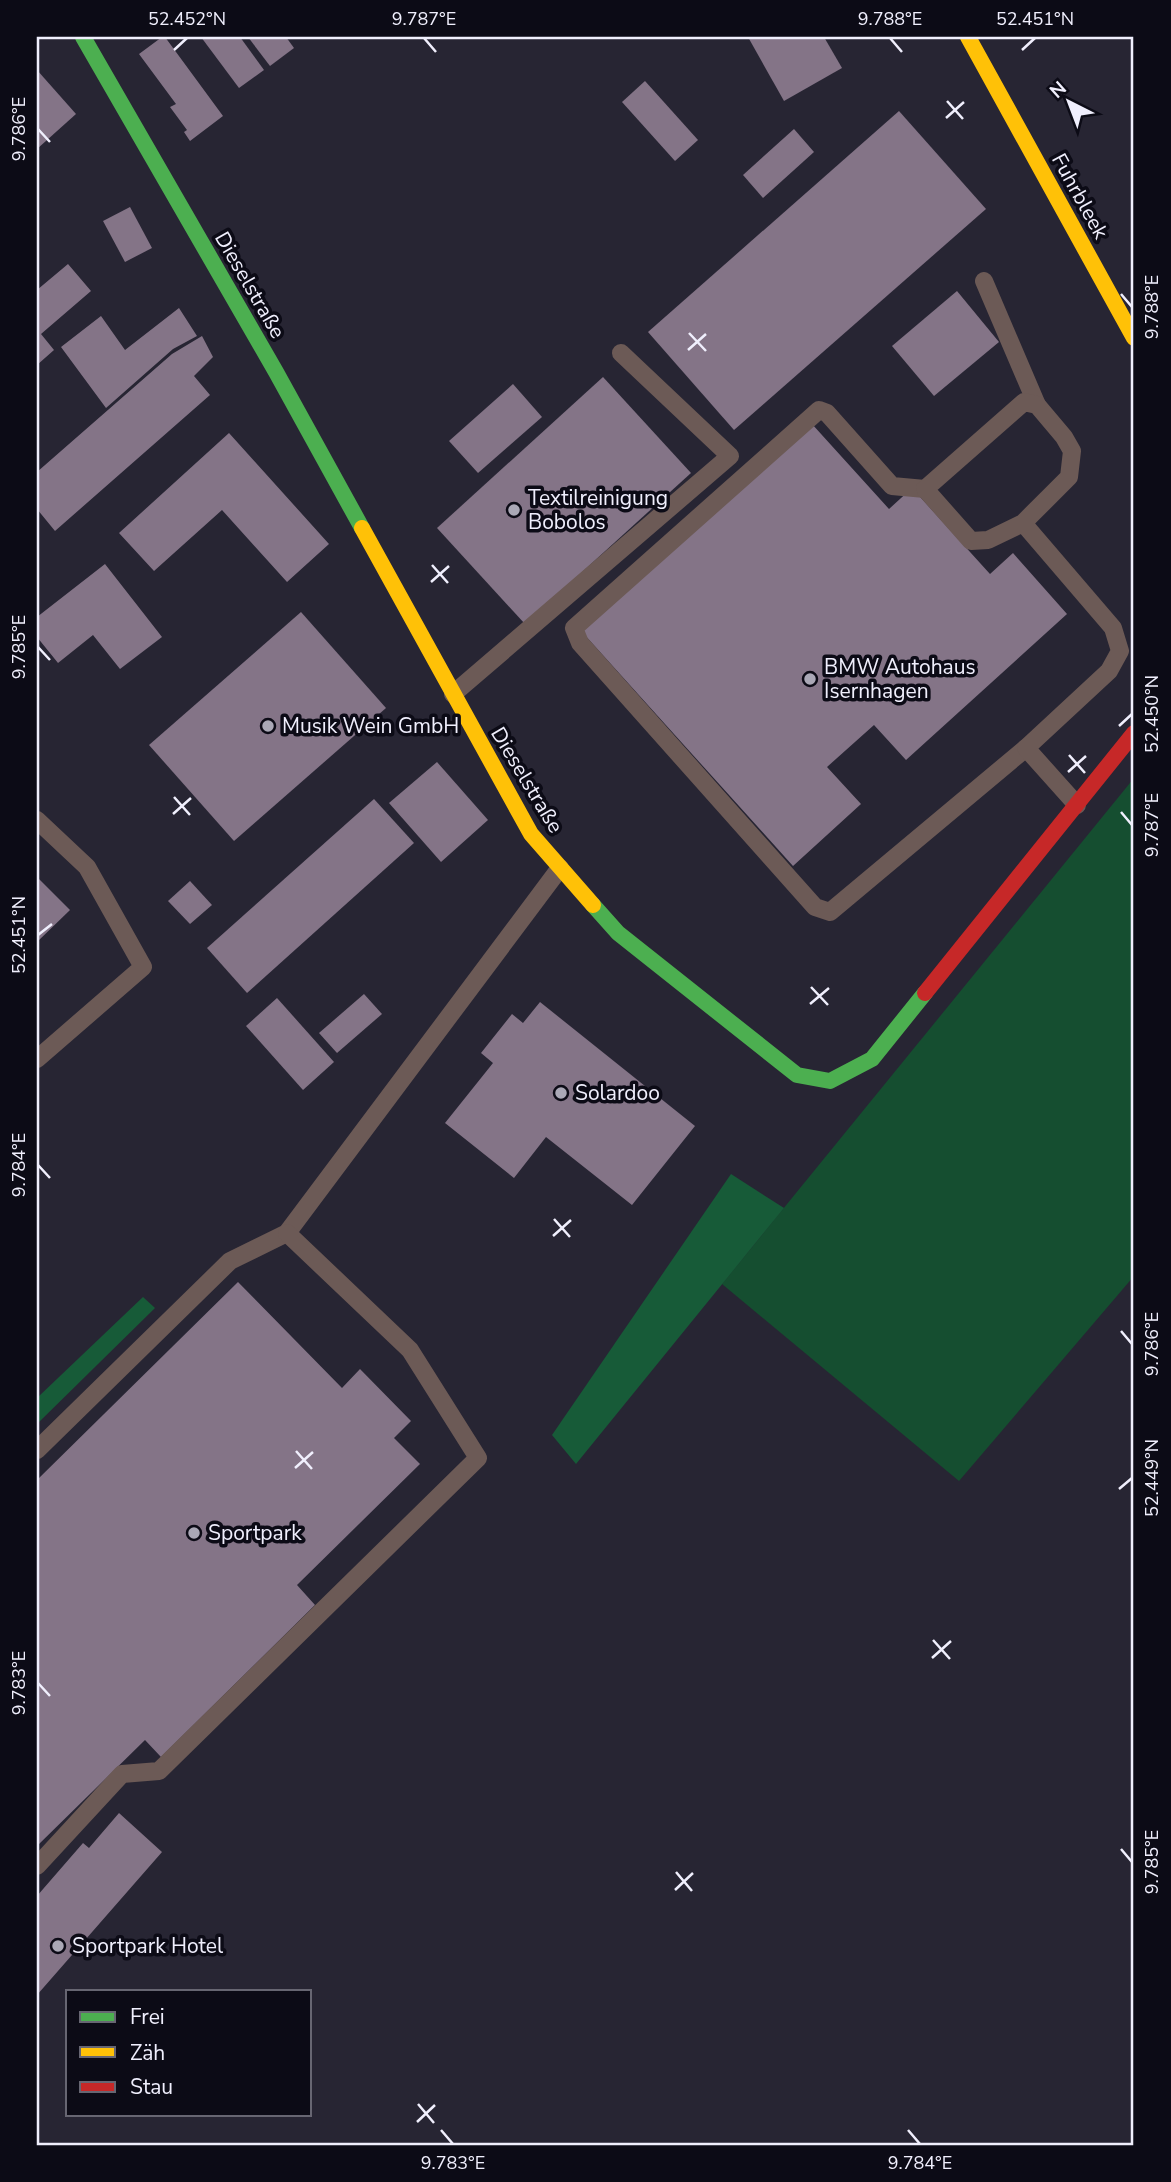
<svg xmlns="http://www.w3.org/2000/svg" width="1171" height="2182" font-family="'Nunito Sans',sans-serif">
  <rect width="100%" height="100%" fill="#272533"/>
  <!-- green -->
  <path fill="#154e30" d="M1134,778V1276L959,1481L722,1284Z"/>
  <!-- forest -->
  <g fill="#175b38">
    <path d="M731,1174L784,1208L576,1464L552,1435Z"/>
    <path d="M143,1297L155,1308L37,1424V1398Z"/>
  </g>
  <!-- building -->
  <g fill="#847487">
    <path d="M162,37H165L223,116L190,141L184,132L187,130L170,107L176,104L139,54Z"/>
    <path d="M201,37H240L264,70L239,88Z"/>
    <path d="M248,37H286L294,48L270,66Z"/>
    <path d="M748,37H824L842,68L784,101Z"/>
    <path d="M37,70L76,114L37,149Z"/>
    <path d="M645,81L698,140L675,161L622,102Z"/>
    <path d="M899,111L986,209L734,430L648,332Z"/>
    <path d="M794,129L814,152L763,198L743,175Z"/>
    <path d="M130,207L152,248L125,262L103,221Z"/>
    <path d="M68,264L91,291L41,334L54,350L37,365V290Z"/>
    <path d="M957,291L999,342L934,396L892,346Z"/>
    <path d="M179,308L197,336L173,349L106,408L61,347L101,316L125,350Z"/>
    <path d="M202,336L213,357L194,376L210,395L55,531L37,509V472L172,354Z"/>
    <path d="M603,377L691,473L525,624L437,528Z"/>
    <path d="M513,384L542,417L478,473L449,441Z"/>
    <path d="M812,424L889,509L912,488L990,574L1013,553L1067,614L906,760L874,725L827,767L861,804L793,866L582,632Z"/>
    <path d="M229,433L329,544L287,582L222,510L154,571L119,533Z"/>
    <path d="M105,564L162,637L120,669L93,635L58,663L37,637V617Z"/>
    <path d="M301,612L386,708L234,841L149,745Z"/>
    <path d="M437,762L488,820L441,862L389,803Z"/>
    <path d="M374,799L414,843L247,993L207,948Z"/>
    <path d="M37,877L70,910L37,942Z"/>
    <path d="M190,881L212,905L190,924L168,901Z"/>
    <path d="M364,994L382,1014L337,1053L319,1033Z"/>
    <path d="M277,998L334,1062L303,1090L246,1026Z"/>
    <path d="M540,1002L695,1126L632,1205L546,1137L514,1178L445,1123L493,1063L481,1053L512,1014L523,1023Z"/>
    <path d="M238,1282L342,1388L360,1369L411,1421L394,1438L420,1464L297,1585L315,1605L161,1757L145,1740L37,1846V1480Z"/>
    <path d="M119,1813L162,1852L37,1995V1896L83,1843L89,1848Z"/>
  </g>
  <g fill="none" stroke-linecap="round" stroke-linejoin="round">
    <!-- lane -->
    <g stroke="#6c5a56" stroke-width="18">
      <path d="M984,281L1037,405"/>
      <path d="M925,489L892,486L827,413L819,410L574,628L580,643L815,907L830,912L1026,748"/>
      <path d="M1023,523L988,540L971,541L925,489L1024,402L1037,405L1064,437L1072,451L1069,477L1023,523L1113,628L1120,651L1109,671L1026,748L1077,805"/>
      <path d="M453,694L730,456L621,353"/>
      <path d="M37,820L87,867L143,967L37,1059"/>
      <path d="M37,1450L230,1261L287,1233L560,868"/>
      <path d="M37,1866L122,1774L159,1771L478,1458L410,1350L287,1233"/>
    </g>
    <!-- fast -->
    <g stroke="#4caf50" stroke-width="16">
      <path d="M83,37L276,372L362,528"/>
      <path d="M593,905L618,933L797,1075L830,1081L872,1059L925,993"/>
    </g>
    <!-- slow -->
    <g stroke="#ffc107" stroke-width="16">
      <path d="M968,37L1134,338"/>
      <path d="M362,528L531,834L593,905"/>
    </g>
    <!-- jam -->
    <path stroke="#c62828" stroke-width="16" d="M925,993L1134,733"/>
  </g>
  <!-- ticks -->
  <path fill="none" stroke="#f0effd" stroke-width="2.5" d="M424,38L436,52M890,38L902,52M174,50L187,38M1022,50L1035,38M947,101L963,119M946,118L964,102M38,129L50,142M1121,294L1132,307M689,333L706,351M688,350L706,334M432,565L448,583M431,582L449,566M38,647L50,660M1119,726L1132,714M1069,755L1085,773M1068,772L1086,756M174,797L190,815M1121,812L1132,825M173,814L191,798M38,935L52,924M811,987L828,1005M810,1004L829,988M38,1165L50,1178M554,1219L570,1237M553,1236L571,1220M1121,1331L1132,1344M296,1451L312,1469M295,1468L313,1452M1119,1489L1132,1478M933,1640L950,1659M932,1658L951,1641M38,1683L50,1696M1121,1849L1132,1862M676,1872L692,1891M675,1890L693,1873M418,2104L434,2123M417,2122L435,2105M441,2130L453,2144M908,2130L920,2144"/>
  <!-- markers -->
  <g fill="#aaa8b6" stroke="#0c0b16" stroke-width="2.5">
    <circle cx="514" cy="510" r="7"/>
    <circle cx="810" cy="679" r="7"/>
    <circle cx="268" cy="726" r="7"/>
    <circle cx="561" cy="1093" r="7"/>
    <circle cx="194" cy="1533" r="7"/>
    <circle cx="58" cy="1946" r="7"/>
  </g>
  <g text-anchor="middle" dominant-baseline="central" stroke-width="7" stroke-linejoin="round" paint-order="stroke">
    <!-- street labels -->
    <g font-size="21" fill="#f0effd" stroke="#0c0b16">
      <text transform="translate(1080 196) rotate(61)">Fuhrbleek</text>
      <text transform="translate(250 285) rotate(60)">Dieselstraße</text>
      <text transform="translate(527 780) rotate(59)">Dieselstraße</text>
    </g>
    <!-- poi labels -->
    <g font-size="21" fill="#f0effd" stroke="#0c0b16" text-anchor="start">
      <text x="528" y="498">Textilreinigung<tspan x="528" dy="24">Bobolos</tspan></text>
      <text x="824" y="667">BMW Autohaus<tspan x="824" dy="24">Isernhagen</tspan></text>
      <text x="282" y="726">Musik Wein GmbH</text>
      <text x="575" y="1093">Solardoo</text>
      <text x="208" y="1533">Sportpark</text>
      <text x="72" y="1946">Sportpark Hotel</text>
    </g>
  </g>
  <!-- border -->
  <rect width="1171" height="2182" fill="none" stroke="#0c0b16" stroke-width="77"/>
  <!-- legend -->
  <rect x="66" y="1990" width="245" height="126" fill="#0c0b16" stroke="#676672" stroke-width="2"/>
  <rect x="80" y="2012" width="35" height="10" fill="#4caf50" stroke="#676672" stroke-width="2"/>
  <text x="130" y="2024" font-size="21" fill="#f0effd">Frei</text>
  <rect x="80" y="2047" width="35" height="10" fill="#ffc107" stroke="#676672" stroke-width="2"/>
  <text x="130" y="2060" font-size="21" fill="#f0effd">Zäh</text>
  <rect x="80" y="2082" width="35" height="10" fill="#c62828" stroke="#676672" stroke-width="2"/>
  <text x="130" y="2094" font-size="21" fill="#f0effd">Stau</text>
  <!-- north arrow -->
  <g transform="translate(1069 102) rotate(318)" stroke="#0c0b16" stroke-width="5" paint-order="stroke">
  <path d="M0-5L12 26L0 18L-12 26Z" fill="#f0effd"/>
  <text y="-10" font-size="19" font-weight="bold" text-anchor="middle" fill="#f0effd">N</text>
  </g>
  <rect x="38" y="38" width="1094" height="2106" fill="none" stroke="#f0effd" stroke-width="2.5"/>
  <g font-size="18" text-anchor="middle" fill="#f0effd">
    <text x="187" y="25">52.452°N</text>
    <text x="424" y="25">9.787°E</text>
    <text x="890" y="25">9.788°E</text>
    <text x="1035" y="25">52.451°N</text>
    <text transform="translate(19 129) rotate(-90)" y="6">9.786°E</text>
    <text transform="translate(1152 307) rotate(-90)" y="6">9.788°E</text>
    <text transform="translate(19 647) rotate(-90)" y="6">9.785°E</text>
    <text transform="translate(1152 714) rotate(-90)" y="6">52.450°N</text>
    <text transform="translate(1152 825) rotate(-90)" y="6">9.787°E</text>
    <text transform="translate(19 935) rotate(-90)" y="6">52.451°N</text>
    <text transform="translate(19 1165) rotate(-90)" y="6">9.784°E</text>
    <text transform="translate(1152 1344) rotate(-90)" y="6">9.786°E</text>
    <text transform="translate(1152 1478) rotate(-90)" y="6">52.449°N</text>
    <text transform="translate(19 1683) rotate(-90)" y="6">9.783°E</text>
    <text transform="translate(1152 1862) rotate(-90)" y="6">9.785°E</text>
    <text x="453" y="2169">9.783°E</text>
    <text x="920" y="2169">9.784°E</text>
  </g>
</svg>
